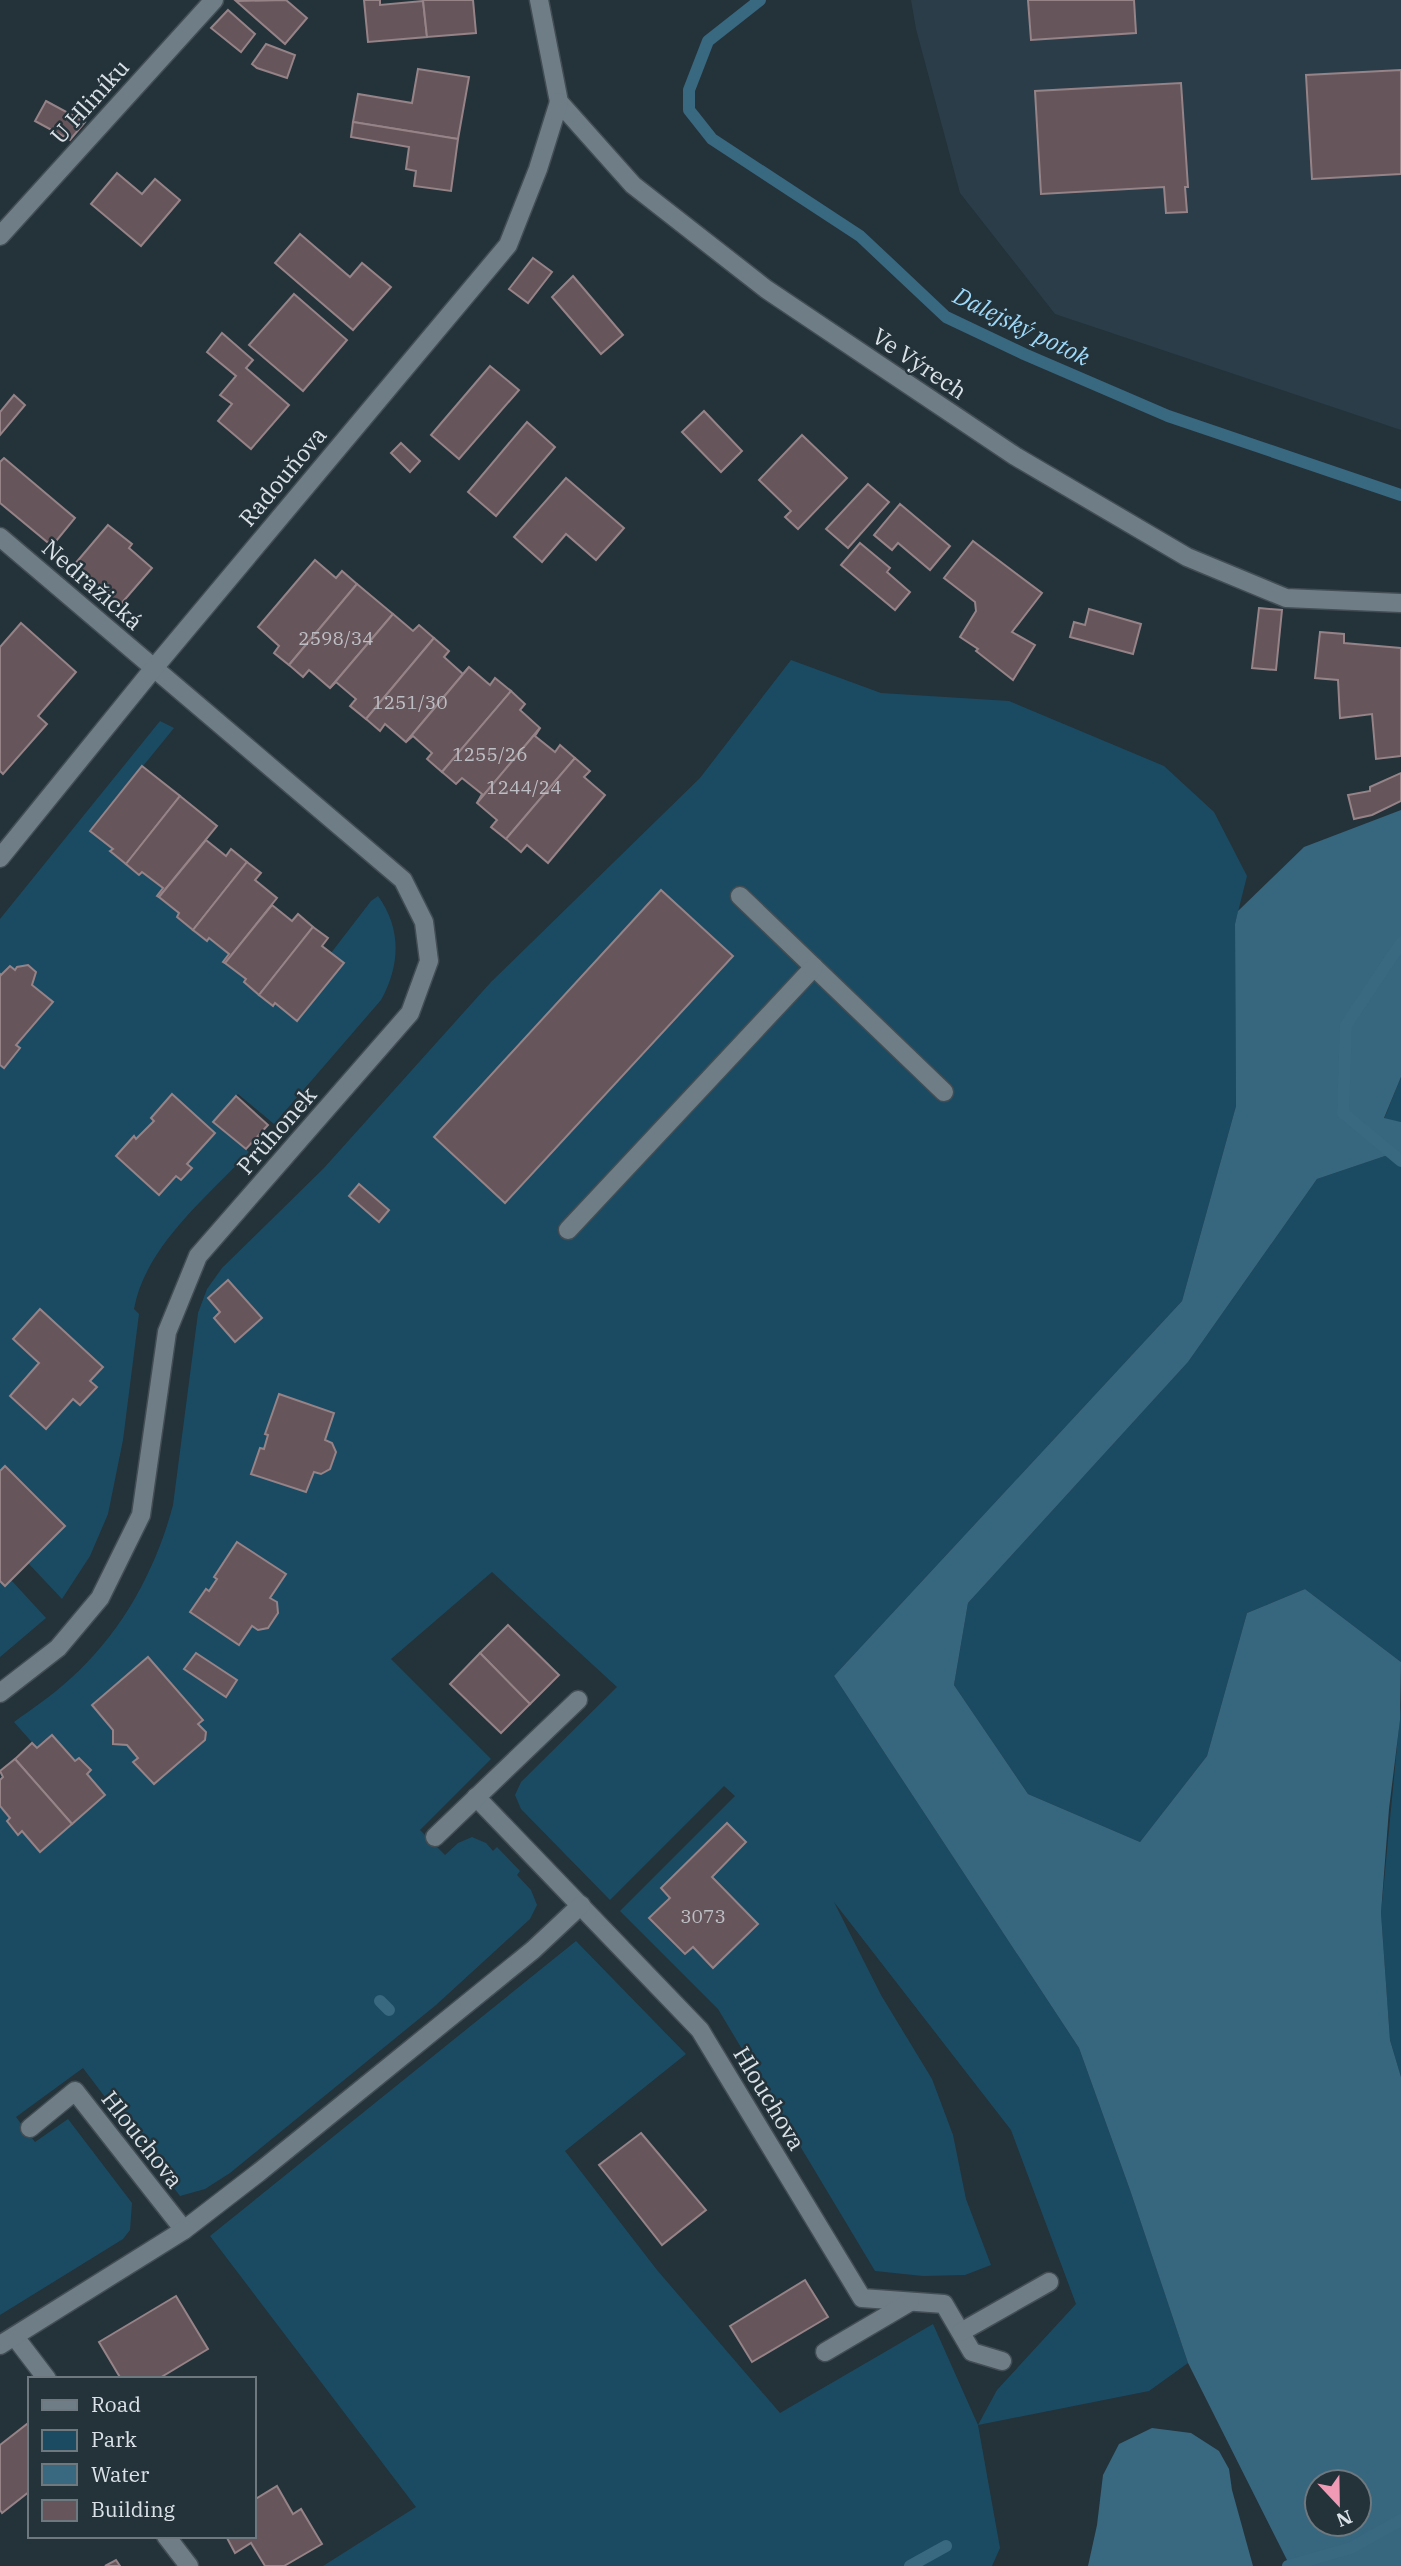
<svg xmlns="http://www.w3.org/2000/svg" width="1401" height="2566" font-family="'IBM Plex Serif',serif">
  <rect width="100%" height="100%" fill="#243239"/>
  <!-- built -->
  <path fill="#2a3d49" d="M911,0H1401V430L1055,314L960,193L916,29Z"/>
  <!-- green -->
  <g fill="#1b4b62" fill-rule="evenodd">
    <path d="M791,660L881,693L1009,701L1164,766L1214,812L1247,876L1235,924L1236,1106L1182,1301L834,1676L1079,2048L1130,2190L1188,2363L1149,2391L978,2425L1000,2548L992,2566H323L416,2507L210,2236L576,1941L686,2054L565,2151L657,2270L780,2413L933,2324L978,2425L997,2390L1076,2304L1011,2130L834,1902L881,1995L932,2079L953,2135L966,2199L991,2265L965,2275L923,2276L875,2271L718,2009L620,1911L735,1796L724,1786L610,1900L521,1809L515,1795L521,1782L617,1687L492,1572L391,1659L491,1759L420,1830L445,1855L458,1843L472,1837L486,1843L493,1851L497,1847L520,1871L517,1875L531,1890L537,1905L530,1919L436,2005L230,2173L205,2189L180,2196L83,2068L16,2117L35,2142L68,2119L132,2203L130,2230L123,2239L0,2315V1806L10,1818L7,1821L18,1834L22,1831L40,1852L105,1795L87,1774L90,1770L79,1758L75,1761L52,1735L37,1748L14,1722C33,1708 53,1695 70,1679C121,1634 156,1570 173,1505L198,1313L207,1289L222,1268L324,1168L491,982L700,778ZM228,1280L261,1318L235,1341L214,1318L220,1312L208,1297ZM279,1394L325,1440L332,1443L336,1452L330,1469L321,1474L314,1472L306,1492L252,1474L260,1448L264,1449L268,1435L265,1434ZM237,1542L285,1574L270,1598L277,1602L278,1613L268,1628L258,1630L209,1591L217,1579L214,1577ZM195,1653L236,1680L226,1697L185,1669ZM148,1657L203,1719L198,1724L206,1732L134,1761L138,1758L127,1745L113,1744V1730L92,1705Z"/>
    <path d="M160,721L174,728L91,830L113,849L111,852L139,874L142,872L163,888L157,896L179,913L177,917L206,941L209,938L229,954L224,962L246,979L244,983L272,1005L275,1003L297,1021L344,964L331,953L371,901L378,896C402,929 400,966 381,1000L274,1124L238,1094L214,1121L249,1152C207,1197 145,1247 134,1309L139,1314L123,1440L108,1514L90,1556L62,1599L28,1563L64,1526L5,1466L0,1471V1064L4,1067L19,1049L16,1045L52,1002L32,985L35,972L15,970L10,966L1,975L0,974V919ZM172,1094L215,1133L187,1164L191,1169L181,1180L176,1176L159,1195L116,1156L133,1136L136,1139L154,1121L151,1118ZM40,1309L103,1367L90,1381L97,1387L81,1405L13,1339Z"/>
    <path d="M1401,1077V1122L1384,1119Z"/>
    <path d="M1401,1153V1662L1305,1589L1247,1613L1207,1756L1140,1842L1028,1794L954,1685L968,1603L1188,1362L1317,1179L1388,1155Z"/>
    <path d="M11,1580L46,1618L0,1657V1581L5,1586Z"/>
    <path d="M1401,1705V2077L1390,2040L1381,1913Z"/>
  </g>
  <!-- forest -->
  <path fill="#37667f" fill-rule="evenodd" d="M1401,810V1077L1384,1118L1401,1122V1153L1388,1155L1317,1179L1188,1362L968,1603L954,1685L1028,1794L1140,1842L1207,1756L1247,1613L1305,1589L1401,1662L1400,1720L1389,1809L1381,1913L1390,2040L1401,2077V2566H1290L1188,2363L1130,2190L1079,2048L834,1676L1182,1301L1236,1106L1235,924L1238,911L1304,847ZM1317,2482H1359V2524H1317Z"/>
  <!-- water -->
  <path fill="#396881" d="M1152,2428L1191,2433L1219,2451L1229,2469L1232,2490L1253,2566H1088L1097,2525L1103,2475L1119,2444Z"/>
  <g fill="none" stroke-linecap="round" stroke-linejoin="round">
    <!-- stream -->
    <g stroke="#396881" stroke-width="12">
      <path d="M760,0L708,41L689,90V110L712,139L860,236L946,317L1024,354L1168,416L1401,495"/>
      <path d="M1401,943L1346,1025L1343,1113L1401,1161"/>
      <path d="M380,2001L389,2010"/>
      <path d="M910,2566L946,2546"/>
      <path d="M1288,2566L1351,2548L1401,2520"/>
    </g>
  </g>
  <!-- building -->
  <g fill="#66555a" stroke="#958388" stroke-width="2">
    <path d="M286,0L307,18L285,44L236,1Z"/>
    <path d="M364,0H380V5L423,1L427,37L368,42Z"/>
    <path d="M473,0L476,33L427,37L423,0Z"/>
    <path d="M1028,0H1134L1136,33L1031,40Z"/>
    <path d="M228,10L255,34L241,52L211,28Z"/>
    <path d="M266,44L295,55L287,78L257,68L252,64Z"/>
    <path d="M418,69L469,77L458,139L353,122L358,94L412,103Z"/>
    <path d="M1401,70V174L1312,179L1306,75Z"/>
    <path d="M1181,83L1188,187H1185L1187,212L1166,213L1164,187L1041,194L1035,91Z"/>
    <path d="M46,101L85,122L70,140L35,121Z"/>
    <path d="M353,122L458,139L451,191L414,186L416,171L406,169L409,147L351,137Z"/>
    <path d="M117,173L142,194L155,179L180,200L141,246L91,204Z"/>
    <path d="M300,234L350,277L362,263L391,287L353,330L275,263Z"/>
    <path d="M533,258L552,272L528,303L509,289Z"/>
    <path d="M573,276L623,335L601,354L552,297Z"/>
    <path d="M294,294L347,340L303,391L249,345Z"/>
    <path d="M222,333L253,360L246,368L289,405L251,449L218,421L232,404L220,395L236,376L207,352Z"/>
    <path d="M490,366L519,390L459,459L431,435Z"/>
    <path d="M14,395L25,405L0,435V412Z"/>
    <path d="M704,411L742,451L721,472L682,432Z"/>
    <path d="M527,422L555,447L496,516L468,492Z"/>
    <path d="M802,435L847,478L798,529L785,517L791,511L759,480Z"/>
    <path d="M401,443L420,461L410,472L391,453Z"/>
    <path d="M4,458L75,518L52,546L0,503V462Z"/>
    <path d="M566,478L624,528L596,560L566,534L542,562L514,537Z"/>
    <path d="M868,484L889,502L848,548L826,529Z"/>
    <path d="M900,504L950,546L930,570L898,543L892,550L874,535Z"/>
    <path d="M108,525L132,544L129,548L152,568L120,605L74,565Z"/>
    <path d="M973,541L1042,593L1012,632L1035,645L1013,680L976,651L978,649L960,637L976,611L975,602L944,578Z"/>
    <path d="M860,543L890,568L887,572L910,592L895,610L841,565Z"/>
    <path d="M315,560L336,578L342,571L357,584L289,665L274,653L279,646L258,627Z"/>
    <path d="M357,584L393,614L330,688L309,670L303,677L289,665Z"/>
    <path d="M1259,608L1282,610L1276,670L1252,668Z"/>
    <path d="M1089,609L1141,624L1133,654L1070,637L1074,622L1085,625Z"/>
    <path d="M393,614L413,631L419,625L434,638L366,719L350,706L356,699L336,682L330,688Z"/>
    <path d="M21,623L76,672L38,716L47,724L3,774L0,771V647Z"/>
    <path d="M1320,632L1344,634V643L1401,648V756L1376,759L1372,714L1340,718L1338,680L1315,678Z"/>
    <path d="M434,638L449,651L444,657L463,674L469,667L406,742L385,724L380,731L366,719Z"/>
    <path d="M469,667L490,685L495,678L511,691L442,772L427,759L432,753L413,736L406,742Z"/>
    <path d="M511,691L525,704L520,710L540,728L477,803L482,794L462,778L456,784L442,772Z"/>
    <path d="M540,728L535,736L555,752L560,745L575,758L506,839L491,827L497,820L477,803Z"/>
    <path d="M575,758L590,771L584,777L605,795L548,863L527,845L521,852L506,839Z"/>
    <path d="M142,766L180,796L126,864L110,851L113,849L90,831Z"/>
    <path d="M1401,773V801L1372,815L1354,819L1348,795L1370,791V787Z"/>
    <path d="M180,796L217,826L159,897L157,896L163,888L142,872L139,875L126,864Z"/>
    <path d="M206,840L226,856L231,849L247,862L193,930L177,917L179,913L159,897Z"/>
    <path d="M247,862L261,873L255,880L277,898L225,963L223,962L229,954L209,938L207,941L193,930Z"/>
    <path d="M661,890L733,956L505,1203L434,1137Z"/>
    <path d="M272,905L292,921L298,914L313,927L259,995L244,982L246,979L225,963Z"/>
    <path d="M313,927L328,938L322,946L344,963L297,1021L275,1003L273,1006L259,995Z"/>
    <path d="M28,965L36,972L32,985L53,1002L16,1045L20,1048L4,1068L0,1065V974L1,975L10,966L15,970L17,967Z"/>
    <path d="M172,1094L215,1133L187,1164L192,1168L181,1180L176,1176L159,1195L116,1156L134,1136L136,1139L154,1121L151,1118Z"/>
    <path d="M236,1096L268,1125L246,1149L213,1122Z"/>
    <path d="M359,1184L389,1210L379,1222L349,1196Z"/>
    <path d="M228,1280L262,1318L235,1342L214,1318L220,1312L208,1298Z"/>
    <path d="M40,1309L103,1367L90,1381L97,1387L80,1405L73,1399L46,1429L10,1396L39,1363L13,1339Z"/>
    <path d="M279,1394L334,1413L325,1440L332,1443L336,1452L330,1469L321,1474L314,1472L306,1492L251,1474L260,1448L264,1449L268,1435L265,1434Z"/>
    <path d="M5,1466L65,1526L5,1586L0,1581V1471Z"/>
    <path d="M237,1542L286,1574L270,1598L277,1602L278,1613L268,1628L258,1630L252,1626L239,1645L190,1612L206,1589L209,1591L217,1579L214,1577Z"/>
    <path d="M508,1625L559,1675L530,1704L480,1653Z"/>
    <path d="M196,1653L237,1680L226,1697L184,1669Z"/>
    <path d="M480,1653L530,1704L501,1733L450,1684Z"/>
    <path d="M148,1657L203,1720L198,1724L206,1732L205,1740L154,1784L133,1762L138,1758L127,1745L113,1744V1730L92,1705Z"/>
    <path d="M52,1735L75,1761L79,1758L91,1770L87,1774L105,1795L72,1824L15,1759L32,1743L37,1748Z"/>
    <path d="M15,1759L72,1824L40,1852L22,1831L18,1835L7,1821L10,1818L0,1806V1780L3,1777L0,1771Z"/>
    <path d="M727,1823L746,1842L712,1877L758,1924L713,1968L693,1947L685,1954L649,1918L670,1898L661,1888Z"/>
    <path d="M641,2133L706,2210L662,2245L599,2165Z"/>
    <path d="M805,2280L828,2317L752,2362L730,2326Z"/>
    <path d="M176,2296L208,2349L158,2379H121L99,2342Z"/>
    <path d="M27,2424L30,2428V2491L2,2513L0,2510V2445Z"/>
    <path d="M277,2486L293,2514L301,2509L322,2544L284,2566H265L251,2543L235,2553L226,2536H254V2500Z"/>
    <path d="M116,2560L120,2566H105Z"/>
  </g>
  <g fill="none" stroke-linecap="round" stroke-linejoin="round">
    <!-- minor casing -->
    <g stroke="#424d54" stroke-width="21">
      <g id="minor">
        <path d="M539,0L559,102L633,185L766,289L1015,456L1187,557L1286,598L1401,603"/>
        <path d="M0,236L214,0"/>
        <path d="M0,537L403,880L424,922L429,961L410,1013L198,1256L167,1332L141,1515L100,1598L58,1648L0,1693"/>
        <path d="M0,858L154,668L508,245L538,169L559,102"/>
        <path d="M740,896L944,1092"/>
        <path d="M568,1230L814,967"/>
        <path d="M476,1797L700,2030L862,2298L944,2304L972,2352L1002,2361"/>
        <path d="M435,1837L578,1700"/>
        <path d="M30,2128L75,2091L184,2230"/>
        <path d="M961,2332L1049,2282"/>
        <path d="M15,2337L47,2379"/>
        <path d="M0,2345L184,2230L258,2173L533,1950L581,1905"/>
        <path d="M825,2352L910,2302"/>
        <path d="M166,2536L189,2566"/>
      </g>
    </g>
    <!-- minor -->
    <use href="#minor" stroke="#6e7d86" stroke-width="18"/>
  </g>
  <g text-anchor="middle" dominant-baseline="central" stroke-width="5" stroke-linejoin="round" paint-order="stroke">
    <!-- number labels -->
    <g font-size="19" fill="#bdbfc4">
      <text x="336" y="638">2598/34</text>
      <text x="410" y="702">1251/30</text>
      <text x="490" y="754">1255/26</text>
      <text x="524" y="787">1244/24</text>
      <text x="703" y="1916">3073</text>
    </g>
    <!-- street labels -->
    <g font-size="23" fill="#dae2e7" stroke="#243239">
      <text transform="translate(89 101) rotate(-48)">U Hliníku</text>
      <text transform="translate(920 363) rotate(34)">Ve Výrech</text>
      <text transform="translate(282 476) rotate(-50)">Radouňova</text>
      <text transform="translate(93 584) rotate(41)">Nedražická</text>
      <text transform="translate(276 1130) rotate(-49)">Průhonek</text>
      <text transform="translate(770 2098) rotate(59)">Hlouchova</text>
      <text transform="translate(143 2139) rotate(52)">Hlouchova</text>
    </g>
    <!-- water labels -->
    <g font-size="24" font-style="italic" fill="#9ed9fa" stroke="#243239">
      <text transform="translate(1022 326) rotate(26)">Dalejský potok</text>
    </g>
  </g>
  <!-- legend -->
  <rect x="28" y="2377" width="228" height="161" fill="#243239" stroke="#6d787f" stroke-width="2"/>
  <rect x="42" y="2400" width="35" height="10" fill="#6e7d86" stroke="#6d787f" stroke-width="2"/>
  <text x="91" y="2412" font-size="21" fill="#dae2e7">Road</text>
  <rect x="42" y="2430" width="35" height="21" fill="#1b4b62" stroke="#6d787f" stroke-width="2"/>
  <text x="91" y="2447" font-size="21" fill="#dae2e7">Park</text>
  <rect x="42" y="2464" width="35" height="21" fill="#396881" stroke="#6d787f" stroke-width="2"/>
  <text x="91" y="2482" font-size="21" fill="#dae2e7">Water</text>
  <rect x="42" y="2500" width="35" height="21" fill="#66555a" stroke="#6d787f" stroke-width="2"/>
  <text x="91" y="2517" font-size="21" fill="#dae2e7">Building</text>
  <!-- north arrow -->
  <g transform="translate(1338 2503) rotate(158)"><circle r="33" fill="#243239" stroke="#6d787f" stroke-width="2"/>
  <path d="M0-5L12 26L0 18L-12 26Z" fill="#f09ab5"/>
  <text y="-10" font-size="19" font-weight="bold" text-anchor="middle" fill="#dae2e7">N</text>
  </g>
</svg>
